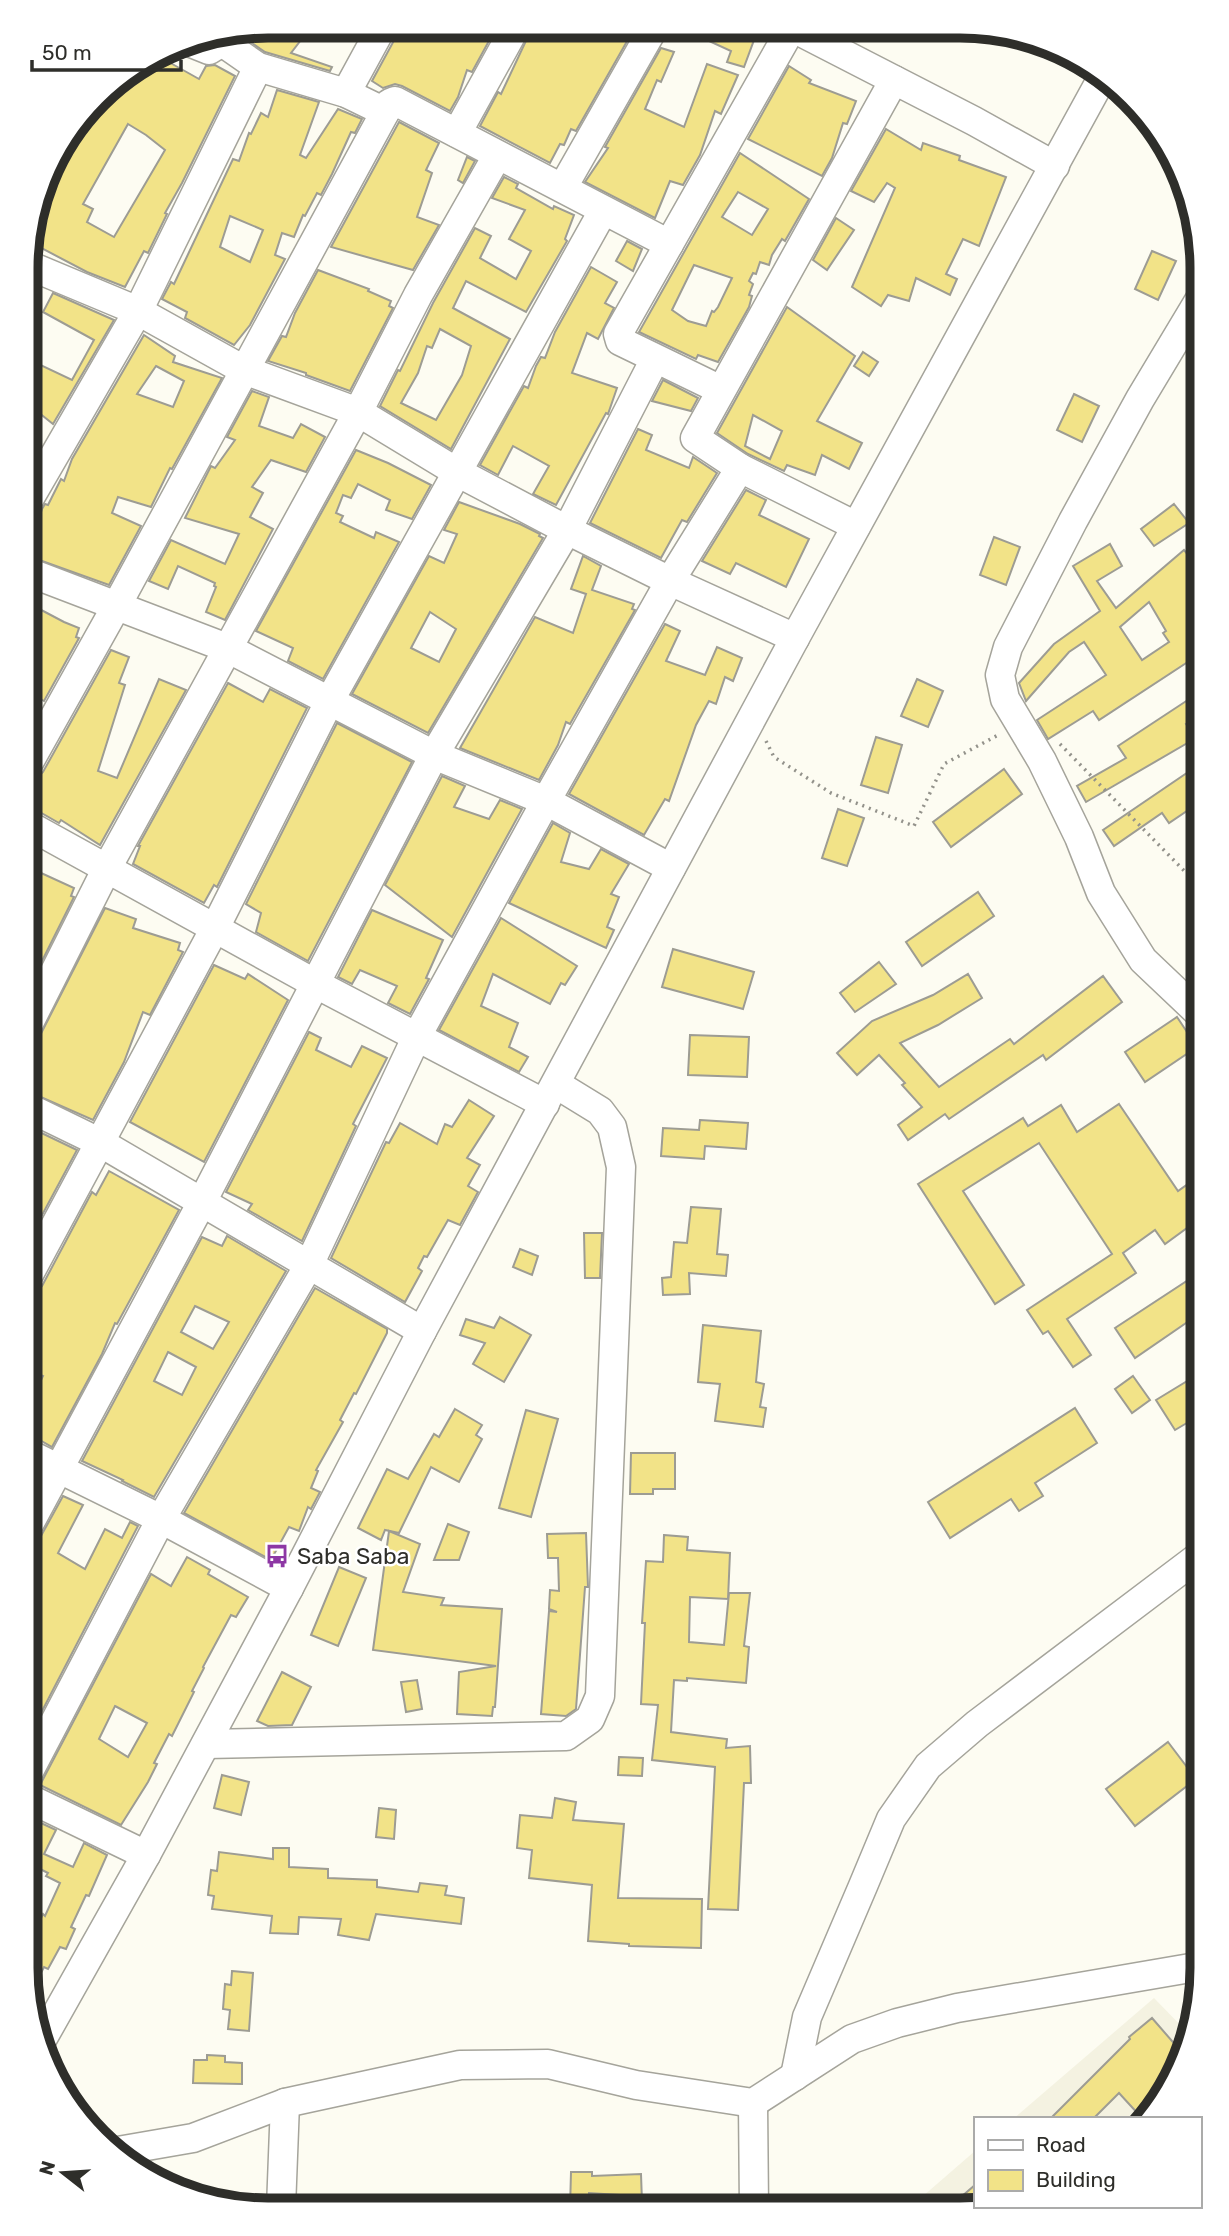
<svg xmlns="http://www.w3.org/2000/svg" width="1229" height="2236" font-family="Rubik,sans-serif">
  <rect width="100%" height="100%" fill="#fdfcf2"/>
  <!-- built -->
  <g fill="#f4f2e1">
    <path d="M1154,1998L1190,2035L1184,2060L1148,2119H1013Z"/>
    <path d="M975,2151V2206H981L960,2210H907Z"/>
  </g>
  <!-- building -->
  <g fill="#f2e388" stroke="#9d9c93" stroke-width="2" fill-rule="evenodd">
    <path d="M269,26L311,27L291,53L332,67L330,71L265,52L249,41L255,29Z"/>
    <path d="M331,27H363L357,39Z"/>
    <path d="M399,27L496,28L472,72L467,70L458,97L450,111L402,86L395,84L383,88L372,81L397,35Z"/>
    <path d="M532,28H607L630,36L576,131L571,129L564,145L560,144L550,163L480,126L498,92L501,94Z"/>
    <path d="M683,29H723L754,40L744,67L727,62L731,51Z"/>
    <path d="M661,48L674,52L661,82L657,80L645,109L684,127L707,64L738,75L721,114L715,111L700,155L683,185L670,181L655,218L585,182L608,148L605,147Z"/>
    <path d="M158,56L199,79L206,66L215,65L235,76L182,183L165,213L167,214L148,253L144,251L125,287L87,272L28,241V238L42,192L74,132L109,87ZM128,124L146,135L165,150L114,237L87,222L93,209L83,204Z"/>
    <path d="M789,66L811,80L809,83L856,101L847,124L843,123L832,158L822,176L748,139Z"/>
    <path d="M277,90L319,102L300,155L306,158L338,109L362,119L355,133L351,132L332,174L321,195L317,193L305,216L303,215L294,237L282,233L275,255L285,259L250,325L234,345L185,318L187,312L162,299L171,282L174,284L233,159L239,161L249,133L251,134L261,113L268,117ZM230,216L263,230L250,262L220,247Z"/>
    <path d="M399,122L439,143L426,170L432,173L417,217L439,225L413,270L331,247Z"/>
    <path d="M886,129L921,150L923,143L960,156L959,160L1006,177L979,246L963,239L946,274L957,279L950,295L916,278L909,301L888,295L881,306L852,287L895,188L887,183L874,202L851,191Z"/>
    <path d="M740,153L809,199L785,241L782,239L772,255L769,265L760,262L756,274L753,273L749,281L753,284L749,295L752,296L749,307L718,362L698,355L696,359L639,332ZM738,192L768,209L752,235L722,217ZM694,265L732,278L718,307L714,312L712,311L706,326L688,321L672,310Z"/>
    <path d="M467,157L475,161L463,183L458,180Z"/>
    <path d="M504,177L518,184L516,188L553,209L554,206L574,215L565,239L567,241L526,312L466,281L453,308L510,339L451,449L380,406L398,370L400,371L433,303L475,228L491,236L480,258L516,279L531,251L509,239L525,210L492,198ZM440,329L471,346L462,375L436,420L401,403L418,373L427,346L432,348Z"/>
    <path d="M836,218L854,230L827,270L813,260Z"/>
    <path d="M627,241L642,249L633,271L616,261Z"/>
    <path d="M1152,251L1176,261L1158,300L1135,289Z"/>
    <path d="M591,267L617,282L605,303L614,308L598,339L587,333L572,373L617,388L608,414L606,413L556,505L533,494L549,466L513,446L498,475L480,465L524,386L528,388L536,366L541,357L545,358L555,332Z"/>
    <path d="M318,270L369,289L368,291L391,301L389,306L393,308L350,391L306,375V373L268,361L282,336L286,337L295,313Z"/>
    <path d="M53,293L114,320L53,424L28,404V359L72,380L94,340L43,312Z"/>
    <path d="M787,307L855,356L817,421L862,443L849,469L822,455L815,475L787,465L784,471L748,454L717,433ZM753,415L782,431L770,459L745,446Z"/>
    <path d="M144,335L175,356L173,362L222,378L172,469L170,468L151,507L118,497L112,513L141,526L109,585L28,556V525L36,527L42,509L45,504L48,505L61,479L64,481L72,459ZM156,366L184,381L173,407L137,394Z"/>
    <path d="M863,352L878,362L869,376L854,366Z"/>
    <path d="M663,380L698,398L691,411L652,401Z"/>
    <path d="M252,391L269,397L259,426L293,438L301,424L325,437L306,472L271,460L252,487L263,493L250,517L273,529L225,620L206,612L216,587L214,586L215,583L178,566L168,589L149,581L171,540L225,564L239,534L185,518L211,466L215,468L235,440L227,437Z"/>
    <path d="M1074,394L1099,406L1082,442L1057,430Z"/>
    <path d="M638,429L652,435L646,450L689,468L693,457L717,473L687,522L682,520L661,558L590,523Z"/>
    <path d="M356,450L388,463L431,485L412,519L386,510L390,500L358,484L351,498L343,495L336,513L343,516L340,522L374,538L376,532L399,542L323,679L288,661L293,648L256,631Z"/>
    <path d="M746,490L766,500L759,515L809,539L786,587L736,563L730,574L702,561Z"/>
    <path d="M459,502L520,524L540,534L539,536L543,538L428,733L352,694L429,556L444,563L457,534L444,530ZM430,612L456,629L439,662L411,648Z"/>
    <path d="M1174,504L1189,523L1154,546L1141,529Z"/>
    <path d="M994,537L1020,547L1006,585L980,575Z"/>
    <path d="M1110,544L1122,566L1097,581L1116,608L1184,550L1193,561L1203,555V652L1099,720L1093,711L1048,739L1037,720L1106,675L1084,642L1069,652L1026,701L1019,683L1054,644L1100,611L1073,566ZM1149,602L1166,631L1163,633L1169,642L1142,660L1120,627Z"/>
    <path d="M583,556L601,566L592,590L634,604L632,609L635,610L570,724L566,722L558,745L539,780L460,748L535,617L573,633L586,594L571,589Z"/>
    <path d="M28,603L64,622L79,628L76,637L79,638L44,701L28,692Z"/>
    <path d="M665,624L680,631L666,661L705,675L717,647L742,658L733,681L725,677L716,704L709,701L696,725L669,801L665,799L644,835L569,794Z"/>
    <path d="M111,650L129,657L119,683L125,685L98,771L117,778L159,679L186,690L100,845L61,820L59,823L36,810L28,808V785L30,780L37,778L43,772Z"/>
    <path d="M917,679L943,691L928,727L901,716Z"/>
    <path d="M228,683L263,702L270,689L307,708L217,887L214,885L204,903L133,864L140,846H138Z"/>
    <path d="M1203,690V713L1186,724L1196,738L1086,802L1077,786L1126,758L1118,746Z"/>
    <path d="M337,723L412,762L308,961L256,932L261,913L246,904Z"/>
    <path d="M876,737L902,745L888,793L861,785Z"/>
    <path d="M1203,762V800L1169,823L1162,813L1114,846L1103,830Z"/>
    <path d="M1004,769L1022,794L951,847L933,822Z"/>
    <path d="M442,776L465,786L454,807L489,819L500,800L522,809L452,937L385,885Z"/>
    <path d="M838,809L864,818L847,866L822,858Z"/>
    <path d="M553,823L570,833L561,862L589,869L601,849L629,864L611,894L619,897L607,927L614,930L606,948L509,903Z"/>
    <path d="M28,867L74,888L71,896L74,897L33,979L27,977Z"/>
    <path d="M978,892L994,916L922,966L906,942Z"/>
    <path d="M105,908L136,919L133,928L180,943L178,950L183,952L150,1015L143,1012L124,1062L93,1120L27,1091V1061Z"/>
    <path d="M372,910L443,940L426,978L429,979L410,1014L388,1003L397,986L360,970L352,984L338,977Z"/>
    <path d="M501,918L577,966L565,985L561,983L550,1004L493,974L481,1006L518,1023L509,1047L528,1057L519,1072L439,1030Z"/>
    <path d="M673,949L754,972L743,1009L662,987Z"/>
    <path d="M879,962L896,984L855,1012L840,993Z"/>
    <path d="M214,965L245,979L248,974L288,1000L204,1162L130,1122Z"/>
    <path d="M968,974L982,998L938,1025L900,1043L939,1087L1010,1039L1014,1044L1103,976L1122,1002L1046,1060L1043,1055L949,1119L945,1114L908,1140L898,1125L922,1107L902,1085L905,1083L879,1055L857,1075L837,1053L872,1021L933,995Z"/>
    <path d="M1177,1017L1197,1047L1145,1082L1125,1052Z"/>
    <path d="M309,1032L321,1038L316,1050L351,1067L362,1046L387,1058L353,1124L356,1126L302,1241L248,1210L252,1204L226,1192Z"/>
    <path d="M690,1035L749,1037L747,1077L688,1075Z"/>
    <path d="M469,1100L494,1116L467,1158L480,1165L468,1186L478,1192L460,1225L448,1220L427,1257L424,1256L418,1268L422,1271L405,1302L331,1258L386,1142L389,1143L400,1123L437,1144L445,1124L452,1127Z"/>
    <path d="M1119,1104L1178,1191L1195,1179L1202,1189V1217L1165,1244L1155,1230L1123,1253L1136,1273L1067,1319L1091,1355L1073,1367L1048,1331L1043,1334L1027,1310L1112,1254L1039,1143L963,1191L1024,1285L995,1304L918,1184L1023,1118L1028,1126L1061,1105L1077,1132Z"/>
    <path d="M700,1120L748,1123L746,1149L705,1146L704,1159L661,1156L663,1128L699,1130Z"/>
    <path d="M27,1126L77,1150L27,1243Z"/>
    <path d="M109,1171L179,1210L117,1324L115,1323L102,1354L52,1447L33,1436L40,1424L27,1416L34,1404L30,1402L43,1376L27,1369V1295L35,1292L42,1286L92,1192L96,1195Z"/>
    <path d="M691,1207L721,1209L717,1254L728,1255L726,1276L689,1273L690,1294L663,1295L662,1278L671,1277L674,1242L687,1243Z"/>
    <path d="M584,1233H602L600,1278H585Z"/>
    <path d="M227,1236L286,1271L154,1497L122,1481L123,1480L82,1461L202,1237L222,1246ZM195,1306L229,1322L213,1349L181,1332ZM168,1352L196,1367L182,1395L154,1381Z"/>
    <path d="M520,1249L538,1256L532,1275L513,1267Z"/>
    <path d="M1202,1271V1312L1135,1358L1115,1328Z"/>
    <path d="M315,1288L387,1329V1333L356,1394L354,1393L340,1420L343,1422L316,1470L318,1471L311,1488L320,1492L311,1509L308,1507L299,1531L289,1527L271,1560L184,1513Z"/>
    <path d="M500,1317L531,1335L504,1382L473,1364L485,1343L460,1335L466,1319L494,1328Z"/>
    <path d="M703,1325L761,1331L756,1382L764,1384L760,1407L766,1408L763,1427L715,1421L720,1384L698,1382Z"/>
    <path d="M1202,1372V1414L1175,1430L1156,1400Z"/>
    <path d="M1133,1376L1150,1400L1132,1413L1115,1389Z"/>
    <path d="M1075,1408L1097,1443L1035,1483L1043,1496L1019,1511L1011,1499L950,1538L928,1502Z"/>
    <path d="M455,1409L482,1425L476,1435L482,1439L459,1482L431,1467L399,1533L385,1530L381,1540L358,1528L387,1469L408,1479L434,1434L439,1437Z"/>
    <path d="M526,1410L558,1419L531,1517L499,1508Z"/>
    <path d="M631,1453H675V1489H653V1494H630Z"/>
    <path d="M63,1496L83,1505L58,1553L85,1569L105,1529L122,1538L130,1522L138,1526L27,1740V1545L35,1542L41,1536Z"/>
    <path d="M448,1524L469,1532L459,1560H434Z"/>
    <path d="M389,1531L420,1544L403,1592L444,1598L441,1605L502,1609L495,1707H493L492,1716L457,1714L459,1672L496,1666L373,1650Z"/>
    <path d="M586,1533L588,1587H585L576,1709L566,1716L541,1714L549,1611L557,1612L549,1609L550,1590L559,1591L558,1558H548L547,1534Z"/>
    <path d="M664,1535L688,1537L687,1550L730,1553L728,1599L690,1597L689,1642L724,1645L729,1593H750L744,1646L749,1647L746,1683L687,1678V1681L674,1680L671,1732L727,1739L726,1748L750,1746L751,1783H744L738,1910L708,1909L715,1767L652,1760L658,1705L641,1704L645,1623H642L646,1561L663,1562Z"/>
    <path d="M187,1557L210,1570L208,1574L248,1597L236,1617L231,1615L203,1667L204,1668L192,1691L194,1692L172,1736L169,1734L154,1763L157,1764L148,1782L121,1825L40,1785L151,1574L171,1586ZM115,1706L147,1723L128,1757L99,1739Z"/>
    <path d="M339,1567L366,1578L338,1646L311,1635Z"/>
    <path d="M282,1672L311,1687L292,1725L268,1726L257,1721Z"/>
    <path d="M417,1680L422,1709L406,1712L401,1682Z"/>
    <path d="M1168,1742L1196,1779L1135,1826L1106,1789Z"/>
    <path d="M619,1757L643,1758L642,1776L618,1775Z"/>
    <path d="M222,1775L249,1782L241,1815L214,1808Z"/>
    <path d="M555,1798L576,1802L573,1820L624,1824L618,1898L702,1899L701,1948L629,1946V1944L588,1941L592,1885L529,1878L532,1850L517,1848L520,1815L552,1818Z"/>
    <path d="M379,1808L396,1810L394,1839L376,1837Z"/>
    <path d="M26,1816L56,1830L44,1854L73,1867L84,1843L107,1855L89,1896L86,1895L71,1927L75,1929L66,1949L60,1947L48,1969L44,1967L31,1993L26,1967V1948L43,1914L45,1916L60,1883L46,1876L48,1873L26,1862Z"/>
    <path d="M273,1848H289V1867L328,1869V1878L377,1880V1887L418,1892L420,1883L447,1886L445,1895L464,1898L461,1924L376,1914L369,1940L338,1935L341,1919L299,1917L298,1934L270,1933L272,1916L212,1909L214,1896L208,1895L211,1870L217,1871L219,1852L273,1859Z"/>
    <path d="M232,1971L253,1973L249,2031L228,2029L230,2010L223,2009L225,1984L231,1985Z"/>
    <path d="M1152,2018L1185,2056L1163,2096L1141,2117L1119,2093L1093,2119H1050L1130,2039L1129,2037Z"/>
    <path d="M207,2055L225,2056V2062L242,2063V2084L193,2083L194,2060H207Z"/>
    <path d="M571,2172H592V2176L641,2174L642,2202H619V2195L589,2193L588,2209H570Z"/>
    <path d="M975,2185V2207L946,2210Z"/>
  </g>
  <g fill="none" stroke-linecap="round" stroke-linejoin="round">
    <!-- minor casing -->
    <g stroke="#a5a49b" stroke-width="31">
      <g id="minor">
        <path d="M797,30L974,121L1055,166"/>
        <path d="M189,42L209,50L222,42L227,35"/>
        <path d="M222,42L258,67L346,93L385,112"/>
        <path d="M346,93L382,27"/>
        <path d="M457,133L515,28"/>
        <path d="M563,187L653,29"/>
        <path d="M28,265L138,311L244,370L358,412L457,472L567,530L670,581L795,638"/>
        <path d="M721,390L620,341L618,334L791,29"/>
        <path d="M28,501L138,311L258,67"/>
        <path d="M856,526L740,468L695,438L894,80"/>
        <path d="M28,572L227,648L434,755L546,801L671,868"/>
        <path d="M28,764L117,605L390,103L395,101L669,244"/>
        <path d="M28,825L316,984L545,1104"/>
        <path d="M1203,1017L1143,960L1101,893L1079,837L1042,761L1005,699L1000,675L1008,647L1073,521L1140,399L1203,294"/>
        <path d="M27,1027L107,868L358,412L418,295L497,156"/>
        <path d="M27,1107L101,1143L422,1331"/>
        <path d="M27,1278L215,928L330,700L603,211"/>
        <path d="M27,1453L161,1519L289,1588"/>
        <path d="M27,1528L202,1202L434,755L567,530L655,359"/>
        <path d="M206,1744L566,1736L590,1719L600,1696L621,1167L612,1127L600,1111L556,1084"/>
        <path d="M26,1777L161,1519L309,1265L417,1036L546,801L670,581L740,468"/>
        <path d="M26,1797L146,1855"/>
        <path d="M39,2045L146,1855L289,1588L422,1331L795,638L1102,78"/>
        <path d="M795,2076L807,2017L863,1886L891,1819L928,1766L977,1724L1202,1554"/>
        <path d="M753,2103L754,2209"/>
        <path d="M112,2152L193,2138L285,2103L460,2065L548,2064L636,2085L753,2103L852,2039L897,2023L957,2008L1202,1966"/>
        <path d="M281,2208L285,2103"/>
      </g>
    </g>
    <!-- path -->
    <g stroke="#93928b" stroke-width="3.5" stroke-dasharray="2 5" stroke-linecap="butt">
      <path d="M766,741L774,757L831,793L914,826L944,764L1000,734"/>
      <path d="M1060,744L1203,890"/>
    </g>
    <!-- minor -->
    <use href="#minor" stroke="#fff" stroke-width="28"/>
  </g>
  <!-- icons -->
  <defs>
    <g id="bus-bare" transform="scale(1.89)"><path d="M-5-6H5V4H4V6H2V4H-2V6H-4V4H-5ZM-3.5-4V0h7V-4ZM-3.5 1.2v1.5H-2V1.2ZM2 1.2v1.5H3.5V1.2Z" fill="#8d37a4" stroke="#fff" stroke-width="2.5" paint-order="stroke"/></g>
  </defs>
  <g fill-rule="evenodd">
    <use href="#bus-bare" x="277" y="1556"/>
  </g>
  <g text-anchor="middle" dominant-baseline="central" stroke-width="5" stroke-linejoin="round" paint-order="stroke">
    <!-- poi labels -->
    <g font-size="23" fill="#2e2e2a" stroke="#fff" text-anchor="start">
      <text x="297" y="1556">Saba Saba</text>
    </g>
  </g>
  <!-- crop -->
  <path d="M0 0H1229V2236H0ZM268 38H960A230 230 0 0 1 1190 268V1968A230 230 0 0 1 960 2198H268A230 230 0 0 1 38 1968V268A230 230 0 0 1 268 38Z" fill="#fff" fill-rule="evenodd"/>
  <path fill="none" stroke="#2e2e2a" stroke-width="9" d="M268 38H960A230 230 0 0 1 1190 268V1968A230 230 0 0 1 960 2198H268A230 230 0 0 1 38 1968V268A230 230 0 0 1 268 38Z"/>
  <!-- legend -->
  <rect x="974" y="2117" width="228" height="91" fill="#ffffff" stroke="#ababaa" stroke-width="2"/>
  <rect x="988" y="2140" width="35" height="10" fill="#ffffff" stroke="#ababaa" stroke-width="2"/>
  <text x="1036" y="2152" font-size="21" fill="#2e2e2a">Road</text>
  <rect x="988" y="2170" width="35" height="21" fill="#f2e388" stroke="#ababaa" stroke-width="2"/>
  <text x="1036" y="2187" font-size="21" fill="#2e2e2a">Building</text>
  <!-- north arrow -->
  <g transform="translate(63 2173) rotate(287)" stroke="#ffffff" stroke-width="5" paint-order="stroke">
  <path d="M0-5L12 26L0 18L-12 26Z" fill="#2e2e2a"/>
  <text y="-10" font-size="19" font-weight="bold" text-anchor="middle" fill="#2e2e2a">N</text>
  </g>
  <!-- scale -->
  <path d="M32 60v10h149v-10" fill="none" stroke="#2e2e2a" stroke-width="3.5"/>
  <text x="42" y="60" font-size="21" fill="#2e2e2a" stroke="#ffffff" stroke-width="5" paint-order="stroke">50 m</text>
</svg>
